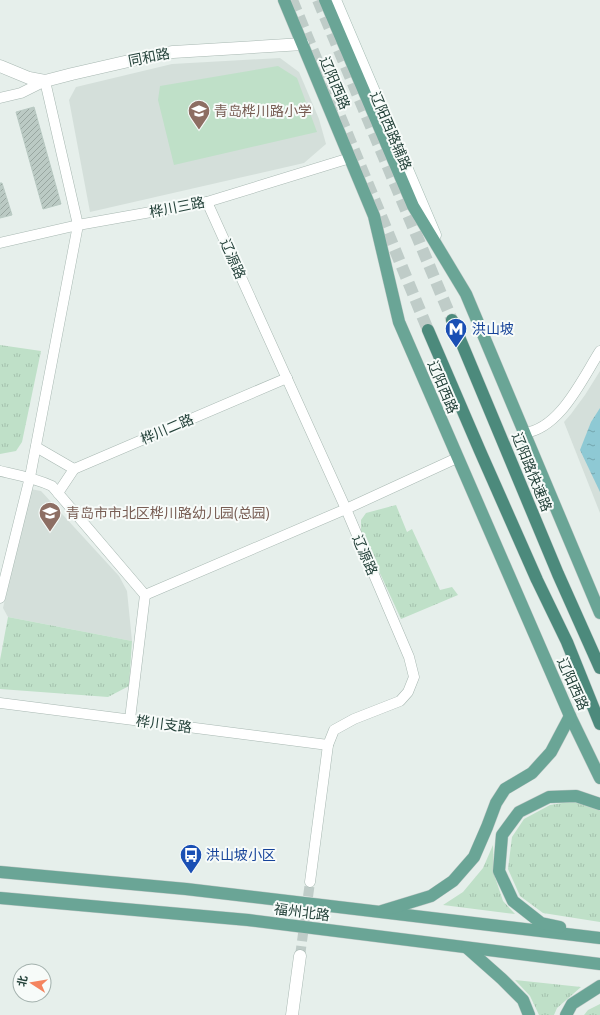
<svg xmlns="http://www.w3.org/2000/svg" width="600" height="1015" font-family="'Archivo Narrow','Noto Sans SC',sans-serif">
  <defs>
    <pattern id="grass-tufts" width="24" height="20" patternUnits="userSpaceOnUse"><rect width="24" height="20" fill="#bfe0c8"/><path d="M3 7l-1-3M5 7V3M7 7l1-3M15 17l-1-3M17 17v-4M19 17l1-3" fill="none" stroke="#a4c1ad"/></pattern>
    <pattern id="water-ripples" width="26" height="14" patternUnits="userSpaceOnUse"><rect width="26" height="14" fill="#8ec9d4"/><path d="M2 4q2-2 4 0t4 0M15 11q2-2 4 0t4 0" fill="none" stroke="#74a5ad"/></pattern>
    <pattern id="building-hatch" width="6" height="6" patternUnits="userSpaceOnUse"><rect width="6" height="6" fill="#bbcac4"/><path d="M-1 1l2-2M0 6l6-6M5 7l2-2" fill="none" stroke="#98a6a0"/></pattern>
  </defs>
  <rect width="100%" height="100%" fill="#e6efeb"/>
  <!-- built -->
  <g fill="#d4dfda">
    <path d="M280,58L299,72L319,119L326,144L304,163L90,212L69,100L76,87L172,64Z"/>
    <path d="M600,371V513L564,422L571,414L585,395Z"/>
    <path d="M30,489L41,491L119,576L127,591L132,641L8,617L3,608Z"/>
  </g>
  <!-- grass -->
  <g fill="url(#grass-tufts)">
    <path d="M0,345L41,351L22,442L16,451L0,454Z"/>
    <path d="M396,505L407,532L412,529L440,590L452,587L458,595L401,619L361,532V520L366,513Z"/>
    <path d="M8,617L132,641L129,686L108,697L0,689V660Z"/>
    <path d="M575,801L598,808L600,811V922L543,913L520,896L508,869L512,837L524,819L550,805Z"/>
    <path d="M493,845L494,874L503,901L515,914L443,905L463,892L483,868Z"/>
    <path d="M515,980L581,987L557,1008L554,1015H539L530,996Z"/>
    <path d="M600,1004V1015H584L588,1010Z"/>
  </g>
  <!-- garden -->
  <path fill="#bfe0c8" d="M278,66L297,78L317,132L174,165L158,100L160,86Z"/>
  <!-- water -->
  <path fill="url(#water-ripples)" d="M600,408V492L580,450L591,422Z"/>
  <!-- building -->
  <g fill="url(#building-hatch)" stroke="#b8c9c2">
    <path d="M34,107L61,204L43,209L16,112Z"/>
    <path d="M0,183H2L12,215L0,218Z"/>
  </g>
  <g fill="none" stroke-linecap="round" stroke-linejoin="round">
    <!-- minor-tunnel -->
    <path stroke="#bfccc8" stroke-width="10" stroke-dasharray="10 5" stroke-linecap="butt" d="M300,956L310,882"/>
    <!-- trunk-tunnel -->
    <g stroke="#bfccc8" stroke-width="12" stroke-dasharray="12 6" stroke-linecap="butt">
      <path d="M292,0L428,330"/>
      <path d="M318,0L452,320"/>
    </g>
    <!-- minor casing -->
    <g stroke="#a8b8b2" stroke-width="11">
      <g id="minor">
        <path d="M0,98L21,93L45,81L78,225L30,477L0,598"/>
        <path d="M207,202L346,509L409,657L414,677L408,692L400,701L354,719L334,730L328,745L310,882"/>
        <path d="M0,243L78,225L207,202L350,158"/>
        <path d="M524,433C560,429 582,379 600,351"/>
        <path d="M36,447L74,469"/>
        <path d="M0,471C18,475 35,478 52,486L145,595L130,719"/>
        <path d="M58,493L74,469L287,378"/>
        <path d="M145,595L346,509L457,458"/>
        <path d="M0,703L328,745"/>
      </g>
    </g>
    <!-- tertiary casing -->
    <g stroke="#a8b8b2" stroke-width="13">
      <g id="tertiary">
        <path d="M0,66L29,78L45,81L72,74L155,55L173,52L303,44"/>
        <path d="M292,1015L300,956"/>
      </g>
    </g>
    <!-- secondary casing -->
    <g stroke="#a4bbb3" stroke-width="13">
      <path id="secondary" d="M335,0L435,235"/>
    </g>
    <!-- primary casing -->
    <g stroke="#c2cac8" stroke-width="13">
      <g id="primary">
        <path d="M284,0L374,216L399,322L570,716L600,778"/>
        <path d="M325,0L413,206L466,294L600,613"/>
        <path d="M0,872L186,889L600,938"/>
        <path d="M0,898L248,920L600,964"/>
        <path d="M382,911L431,896L453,881L474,857L487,827L496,803L505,789L532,773L551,752L570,716"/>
        <path d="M560,927L541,923L513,901L499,871L502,835L519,812L549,797L576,796L600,804"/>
        <path d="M467,948L502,979L523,1000L529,1015"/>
        <path d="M566,1015L572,1004L600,986"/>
      </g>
    </g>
    <!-- trunk casing -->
    <g stroke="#c2cac8" stroke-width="13">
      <g id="trunk">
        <path d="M452,320L558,574L600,668"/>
        <path d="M428,330L480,451L537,580L567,642L600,724"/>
      </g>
    </g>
    <!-- minor -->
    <use href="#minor" stroke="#fff" stroke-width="10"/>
    <!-- tertiary -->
    <use href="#tertiary" stroke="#fff" stroke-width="12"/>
    <!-- secondary -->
    <use href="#secondary" stroke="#fff" stroke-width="12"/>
    <!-- primary -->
    <use href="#primary" stroke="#6aa596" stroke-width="12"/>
    <!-- trunk -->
    <use href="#trunk" stroke="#4c8a7c" stroke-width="12"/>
  </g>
  <!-- icons -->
  <defs>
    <g id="school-pin" transform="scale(1.15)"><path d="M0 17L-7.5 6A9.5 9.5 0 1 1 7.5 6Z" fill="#8d6e63" stroke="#f7fbf9"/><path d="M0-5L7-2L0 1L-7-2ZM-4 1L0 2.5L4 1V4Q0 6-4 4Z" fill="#fff"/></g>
    <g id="metro-pin" transform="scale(1.15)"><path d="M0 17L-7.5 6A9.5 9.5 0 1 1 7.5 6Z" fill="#1a4fb4" stroke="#f7fbf9"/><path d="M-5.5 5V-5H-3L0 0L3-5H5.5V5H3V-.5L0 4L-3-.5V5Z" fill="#fff"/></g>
    <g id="bus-pin" transform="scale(1.15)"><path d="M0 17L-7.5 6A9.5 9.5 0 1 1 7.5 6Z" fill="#1a4fb4" stroke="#f7fbf9"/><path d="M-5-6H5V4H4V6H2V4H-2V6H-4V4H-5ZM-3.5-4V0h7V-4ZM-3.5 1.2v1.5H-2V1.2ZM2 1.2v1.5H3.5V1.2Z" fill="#fff"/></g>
  </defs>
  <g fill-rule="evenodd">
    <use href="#school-pin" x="199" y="111"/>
    <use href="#metro-pin" x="456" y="329"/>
    <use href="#school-pin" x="50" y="513"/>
    <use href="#bus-pin" x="191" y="855"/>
  </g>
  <g text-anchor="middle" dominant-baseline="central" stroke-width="4" stroke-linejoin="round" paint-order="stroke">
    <!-- street labels -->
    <g font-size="14" fill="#24423a" stroke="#f7fbf9">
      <text transform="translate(149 57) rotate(-11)">同和路</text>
      <text transform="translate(335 83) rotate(67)">辽阳西路</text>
      <text transform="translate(391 131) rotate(67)">辽阳西路辅路</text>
      <text transform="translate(177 207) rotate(-11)">桦川三路</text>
      <text transform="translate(233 259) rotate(66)">辽源路</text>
      <text transform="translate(443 387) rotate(67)">辽阳西路</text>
      <text transform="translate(167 429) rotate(-23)">桦川二路</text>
      <text transform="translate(532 472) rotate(68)">辽阳路快速路</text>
      <text transform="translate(365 555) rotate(67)">辽源路</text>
      <text transform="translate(573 684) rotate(66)">辽阳西路</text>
      <text transform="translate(164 724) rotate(7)">桦川支路</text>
      <text transform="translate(302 912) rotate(7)">福州北路</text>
    </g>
    <!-- education labels -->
    <g font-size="14" fill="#785e54" stroke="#f7fbf9" text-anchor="start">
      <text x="214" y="111">青岛桦川路小学</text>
      <text x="66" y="513">青岛市市北区桦川路幼儿园(总园)</text>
    </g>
    <!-- transit labels -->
    <g font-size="14" fill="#164399" stroke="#f7fbf9" text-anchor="start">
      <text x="472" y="329">洪山坡</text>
      <text x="206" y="855">洪山坡小区</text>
    </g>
  </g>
  <!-- north arrow -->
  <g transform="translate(32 983) rotate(282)"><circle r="19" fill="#f7fbf9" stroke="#a3b1ad"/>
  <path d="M0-3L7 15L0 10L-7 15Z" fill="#f4845f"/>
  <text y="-6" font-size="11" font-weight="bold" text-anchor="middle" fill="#24423a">北</text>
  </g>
</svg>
